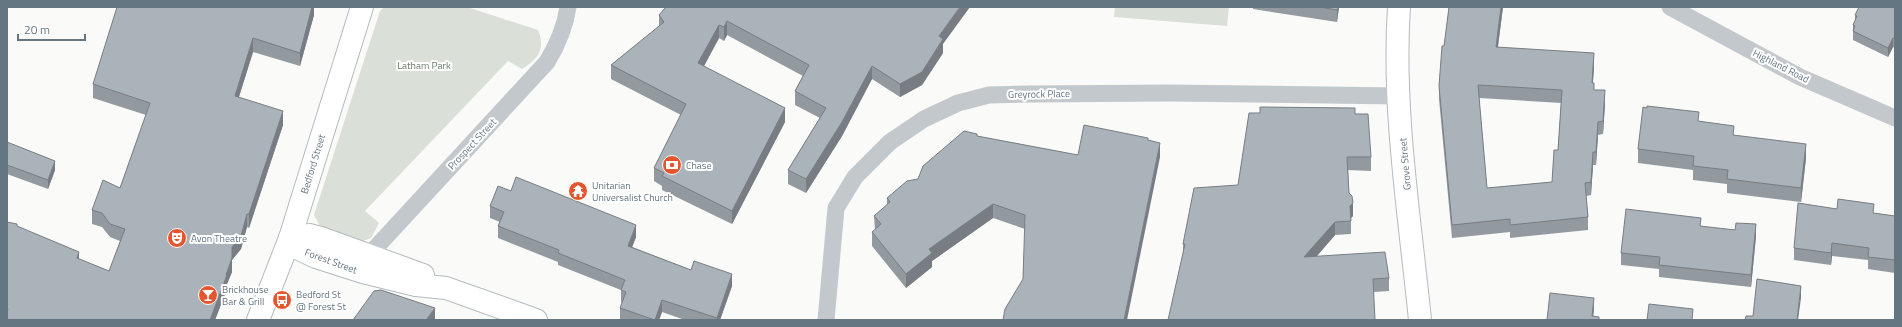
<svg xmlns="http://www.w3.org/2000/svg" width="1902" height="327" font-family="'Titillium Web',sans-serif">
  <rect width="100%" height="100%" fill="#fafaf8"/>
  <!-- green -->
  <g fill="#dadfd7">
    <path d="M384,7H467L538,30C546,49 538,59 522,69L508,61L365,211L379,223L371,238L358,243L322,230L314,215L380,11Z"/>
    <path d="M1115,7H1229L1227,26L1114,17Z"/>
  </g>
  <g fill="none" stroke-linecap="round" stroke-linejoin="round">
    <!-- secondary casing -->
    <g stroke="#b3babf" stroke-width="24">
      <g id="secondary">
        <path d="M1399,7C1392,109 1410,219 1420,320"/>
        <path d="M290,238L299,249L316,257L363,272L416,285L446,288L536,320"/>
        <path d="M290,238L310,235L321,238L423,275"/>
        <path d="M258,320L290,238L362,7"/>
      </g>
    </g>
    <!-- street -->
    <g stroke="#c3c8cc" stroke-width="17">
      <path d="M1670,7L1800,77L1895,118"/>
      <path d="M365,266L369,255L547,62C558,44 565,27 568,7"/>
      <path d="M826,320L836,208L855,177L890,142L924,119L958,103L989,95L1030,94L1171,93L1399,96"/>
    </g>
    <!-- secondary -->
    <use href="#secondary" stroke="#fff" stroke-width="22"/>
  </g>
  <!-- wall -->
  <g fill="#929a9f" fill-rule="evenodd">
    <path d="M314,7V15L300,66L253,52L239,97L283,125L249,228L247,227L241,249L232,260V272L227,284V289L215,320H7V222L79,259L109,271L120,241L110,237L102,227L92,224V210L120,188L146,115L93,98V84Z"/>
    <path d="M666,7L943,44V53L922,85L900,97L872,79L842,136L806,193L788,184V170L820,118L795,105V91L803,76L727,35L724,41L719,38L704,66L785,122L732,224L662,190V186L654,181V168L681,115L611,79V65L659,27V15Z"/>
    <path d="M1253,7H1339L1337,22L1253,9Z"/>
    <path d="M1449,7H1503L1498,47L1594,66L1593,83L1594,90L1605,103L1603,134L1598,135L1596,165H1593L1591,195L1586,196L1588,217V230L1510,238V232L1452,238L1439,99V86ZM1479,98L1561,103L1558,150L1552,182L1487,188Z"/>
    <path d="M1895,7V48L1893,47L1888,57L1853,40V25L1855,21V15Z"/>
    <path d="M1355,114L1371,157V171L1348,170L1349,193L1353,216L1351,218V234L1335,235L1316,257L1389,278V291L1374,292L1183,253V244L1238,185Z"/>
    <path d="M1699,121L1734,135L1806,158L1801,202L1727,193V184L1693,180V170L1638,163V149Z"/>
    <path d="M977,136L1078,155L1148,140L1160,157L1023,279L1025,229L993,218L932,261V267L906,288L872,246V232L875,230L874,216L887,206V198L918,179Z"/>
    <path d="M7,142L55,170L48,189L7,174Z"/>
    <path d="M511,191L636,237L632,247L732,286L720,320H685L662,312L659,320H620V308L622,303L621,302V290L558,265V262L498,238V226L500,222L490,218V206Z"/>
    <path d="M1874,213L1895,216V273L1868,269V260L1832,256L1831,265L1794,260V248Z"/>
    <path d="M1701,226L1756,236L1751,287L1659,277V269L1621,265V253Z"/>
  </g>
  <!-- shaded-wall -->
  <g fill="#777d82">
    <path d="M312,7H314V15L300,66V53Z"/>
    <path d="M960,7H970L943,44V53L922,85L900,97V84L939,36Z"/>
    <path d="M1338,7H1339L1337,22V10Z"/>
    <path d="M1501,7H1503L1496,60V47Z"/>
    <path d="M727,21V35L724,41V27Z"/>
    <path d="M719,25V38L698,77V63Z"/>
    <path d="M253,38V52L235,109V96Z"/>
    <path d="M1893,38V47L1888,57V48Z"/>
    <path d="M1594,53V66L1592,96V83Z"/>
    <path d="M872,66V79L842,136L806,193V179Z"/>
    <path d="M1605,90V103L1603,134V121Z"/>
    <path d="M785,108V122L732,224V211Z"/>
    <path d="M283,111V125L249,228V214Z"/>
    <path d="M1598,122V135L1596,165V152Z"/>
    <path d="M1160,143V157L1127,320H1124Z"/>
    <path d="M1806,144V158L1801,202V188Z"/>
    <path d="M1593,152V165L1591,195V182Z"/>
    <path d="M55,161V170L48,189V180Z"/>
    <path d="M1353,203V216L1350,219V206Z"/>
    <path d="M993,204V218L932,261V267L906,288V274L929,249Z"/>
    <path d="M247,214V227L241,249L232,260V272L227,284V289L215,320H210L226,275L232,247Z"/>
    <path d="M1335,222V235L1304,271V257Z"/>
    <path d="M1756,224V236L1751,287V275Z"/>
    <path d="M636,225V237L628,258V246Z"/>
    <path d="M1832,243V256L1831,265V253Z"/>
    <path d="M79,252V266L77,258Z"/>
    <path d="M732,274V286L720,320H717V318Z"/>
    <path d="M1801,286V298L1798,320H1797Z"/>
    <path d="M1594,298V310L1593,320L1592,316Z"/>
    <path d="M662,300V312L659,320H655Z"/>
    <path d="M435,308V320H426Z"/>
  </g>
  <!-- building -->
  <g fill="#aab3b9" stroke="#777d82" fill-rule="evenodd">
    <path d="M117,7H312L300,53L253,38L235,96L283,111L249,214H247L241,236L232,247V258L226,275H227L210,320H7V312L8,309H7V222L17,224V226L79,252L77,258L109,271L125,229L110,224L102,213L92,210L103,180L120,188L150,103L93,84Z"/>
    <path d="M666,7H960L939,36L943,39L922,72L900,84L872,66L842,122L806,179L788,170L826,108L795,91L809,65L727,21L724,27L719,25L698,63L785,108L732,211L662,176L664,173L654,168L686,104L611,65L664,22L659,15Z"/>
    <path d="M1320,7H1338L1337,10Z"/>
    <path d="M1449,7H1501L1496,47L1594,53L1592,83H1594V90H1605L1603,121L1598,122L1596,152H1593L1591,182L1585,183L1588,217L1510,225V219L1452,225L1439,86L1442,46H1444ZM1478,85L1562,90L1558,150H1554L1552,182L1487,188Z"/>
    <path d="M1859,7H1895V39L1893,38L1888,48L1853,31L1855,26L1853,25L1857,16L1855,15Z"/>
    <path d="M1647,106L1699,112L1698,121L1734,126L1733,135L1806,144L1801,188L1727,179L1728,170L1693,166L1694,156L1638,149L1643,107L1647,108Z"/>
    <path d="M1260,107L1355,108V114H1368L1371,157H1347L1349,193L1352,196L1353,203L1350,206L1351,221L1335,222L1304,257L1385,252L1389,278L1373,279L1375,320H1168L1185,244H1183L1194,188L1238,185L1249,113H1260Z"/>
    <path d="M1084,125L1148,138V140L1160,143L1124,320H1003L1005,309L1023,279L1025,215L993,204L929,249L932,253L906,274L872,232L881,224L874,216L890,202L887,198L907,181L918,179L923,166L964,131L977,134V136L1078,155Z"/>
    <path d="M7,142L55,161L48,180L7,165Z"/>
    <path d="M516,177L636,225L628,246L691,270L694,261L732,274L717,318L662,300L655,320L620,308L626,292L621,290L625,280L558,253L559,250L498,226L504,212L490,206L498,186L511,191Z"/>
    <path d="M1838,199L1874,204L1873,213L1895,216V260L1868,257L1869,248L1832,243L1831,253L1794,248L1798,203L1837,209Z"/>
    <path d="M1626,209L1701,218L1700,226L1735,230L1736,223L1756,224L1751,275L1659,265L1660,257L1621,253Z"/>
    <path d="M1757,279L1801,286L1797,320H1745L1746,316H1753Z"/>
    <path d="M381,290L435,308L426,320H353L374,291Z"/>
    <path d="M1550,293L1594,298L1592,316L1599,317V320H1547Z"/>
    <path d="M1649,304L1693,309L1692,320H1647Z"/>
  </g>
  <!-- icons -->
  <defs>
    <g id="bank-disc" transform="scale(1)"><circle r="9.5" fill="#e4572e" stroke="#fff"/><path d="M-6-4H6V4H-6ZM0-2.3a2.3 2.3 0 1 0 0 4.6a2.3 2.3 0 1 0 0-4.6Z" fill="#fff"/></g>
    <g id="temple-disc" transform="scale(1)"><circle r="9.5" fill="#e4572e" stroke="#fff"/><path d="M0-6L5-2H3V0L6.5 2.5H4V6H1.5V3h-3V6H-4V2.5H-6.5L-3 0V-2H-5Z" fill="#fff"/></g>
    <g id="theatre-disc" transform="scale(1)"><circle r="9.5" fill="#e4572e" stroke="#fff"/><path d="M-5-5.5Q0-4 5-5.5V0Q5 5 0 6Q-5 5-5 0ZM-3.3-2.5H-1v1.5H-3.3ZM1-2.5H3.3v1.5H1ZM-2.8 1Q0 5.5 2.8 1Z" fill="#fff"/></g>
    <g id="bar-disc" transform="scale(1)"><circle r="9.5" fill="#e4572e" stroke="#fff"/><path d="M-6-5H6L.8 .8V4.5H3.5V6h-7V4.5H-.8V.8Z" fill="#fff"/></g>
    <g id="bus-disc" transform="scale(1)"><circle r="9.5" fill="#e4572e" stroke="#fff"/><path d="M-5-6H5V4H4V6H2V4H-2V6H-4V4H-5ZM-3.5-4V0h7V-4ZM-3.5 1.2v1.5H-2V1.2ZM2 1.2v1.5H3.5V1.2Z" fill="#fff"/></g>
  </defs>
  <g fill-rule="evenodd">
    <use href="#bank-disc" x="672" y="165"/>
    <use href="#temple-disc" x="578" y="191"/>
    <use href="#theatre-disc" x="177" y="238"/>
    <use href="#bar-disc" x="208" y="295"/>
    <use href="#bus-disc" x="282" y="300"/>
  </g>
  <g text-anchor="middle" dominant-baseline="central" stroke-width="4" stroke-linejoin="round" paint-order="stroke">
    <!-- park labels -->
    <g font-size="10" fill="#687a64" stroke="#fff">
      <text x="424" y="65">Latham Park</text>
    </g>
    <!-- street labels -->
    <g font-size="10" fill="#657683" stroke="#fff">
      <text transform="translate(1781 66) rotate(27)">Highland Road</text>
      <text transform="translate(1039 94) rotate(-1)">Greyrock Place</text>
      <text transform="translate(472 144) rotate(-47)">Prospect Street</text>
      <text transform="translate(313 164) rotate(-73)">Bedford Street</text>
      <text transform="translate(1405 164) rotate(-95)">Grove Street</text>
      <text transform="translate(331 261) rotate(20)">Forest Street</text>
    </g>
    <!-- poi labels -->
    <g font-size="10" fill="#657683" stroke="#fff" text-anchor="start">
      <text x="686" y="165">Chase</text>
      <text x="592" y="185">Unitarian<tspan x="592" dy="12">Universalist Church</tspan></text>
      <text x="191" y="238">Avon Theatre</text>
      <text x="222" y="289">Brickhouse<tspan x="222" dy="12">Bar &amp; Grill</tspan></text>
      <text x="296" y="294">Bedford St<tspan x="296" dy="12">@ Forest St</tspan></text>
    </g>
  </g>
  <!-- border -->
  <rect width="1902" height="327" fill="none" stroke="#657683" stroke-width="16"/>
  <!-- scale -->
  <path d="M18 34v6h67v-6" fill="none" stroke="#657683" stroke-width="2"/>
  <text x="24" y="34" font-size="12" fill="#657683" stroke="#ffffff" stroke-width="3" paint-order="stroke">20 m</text>
</svg>
